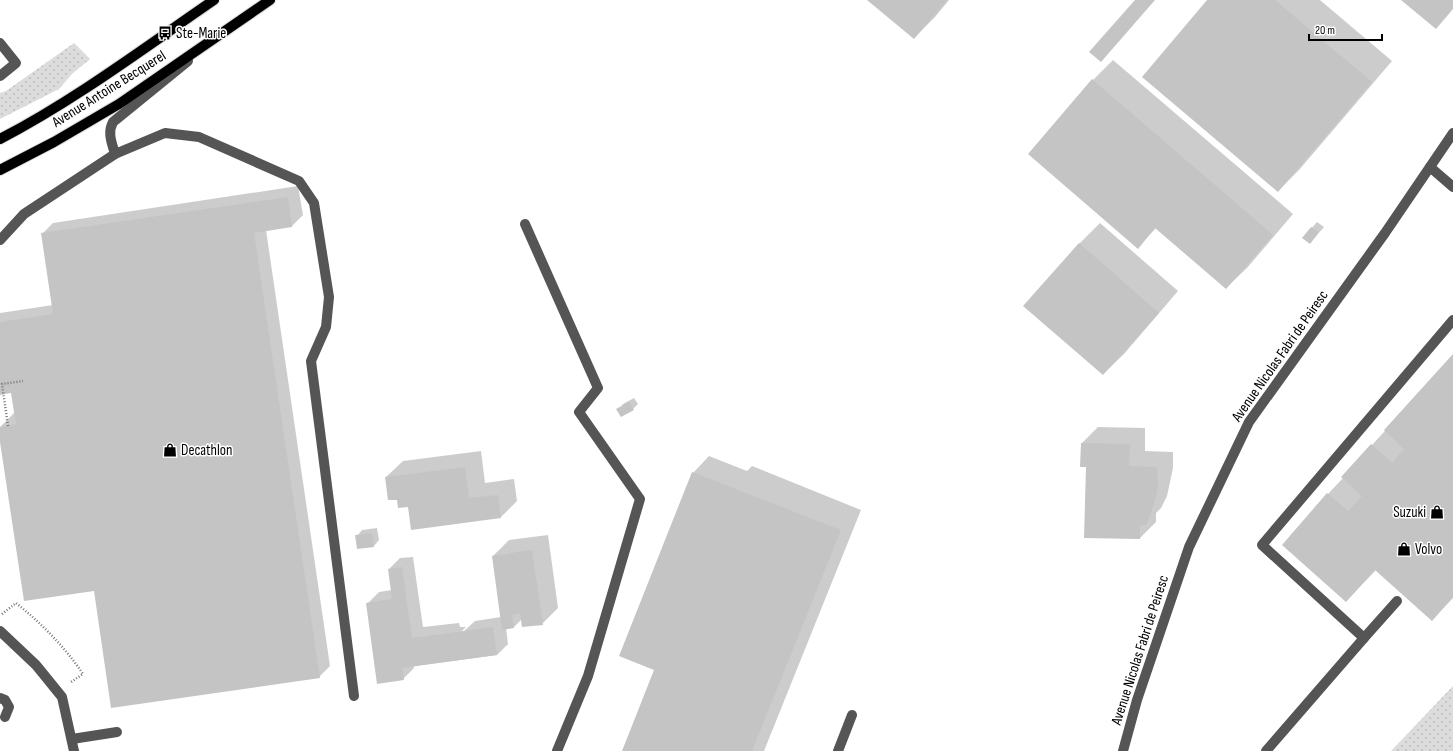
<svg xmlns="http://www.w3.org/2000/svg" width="1453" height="751" font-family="'Sofia Sans Condensed',sans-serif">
  <defs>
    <pattern id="grass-dots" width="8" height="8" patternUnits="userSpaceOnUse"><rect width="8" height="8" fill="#dcdcdc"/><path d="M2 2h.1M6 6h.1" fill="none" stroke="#bbb" stroke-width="1.8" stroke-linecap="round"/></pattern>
  </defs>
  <rect width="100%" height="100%" fill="#fff"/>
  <!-- grass -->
  <g fill="url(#grass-dots)">
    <path d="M74,43L90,59L72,74L59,89L0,119V93L6,91Z"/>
    <path d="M1453,686V751H1391Z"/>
  </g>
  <!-- shadow -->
  <g fill="#0003">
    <path d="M869,0H949L935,17L914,38Z"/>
    <path d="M1209,0H1320L1392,61L1299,170L1278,191Z"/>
    <path d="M1113,60L1293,214L1247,268L1226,288L1156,228L1138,247L1093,80Z"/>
    <path d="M298,186L303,215L292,226L266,230L330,666L319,677L95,590L0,433V427L15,412L12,392L0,394V313L53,305L42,234L53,223Z"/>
    <path d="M1317,222L1324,227L1310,243L1303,238Z"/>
    <path d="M1100,223L1178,291L1124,354L1103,374L1024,306L1080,243Z"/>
    <path d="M1453,356V598L1432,620L1376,570L1346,601L1284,545L1328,494L1343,478V477Z"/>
    <path d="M634,398L638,404L633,409L618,410L623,404Z"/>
    <path d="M1098,427L1145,428V451L1173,452V468L1167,496L1161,508L1156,513V522L1140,538L1087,466H1081L1082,443Z"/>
    <path d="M481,451L485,483L514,479L517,501L501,517L409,506L398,499L386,477L403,461Z"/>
    <path d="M709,456L747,471L752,466L861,510L764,751H623L655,669L693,473Z"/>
    <path d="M377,528L379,540L374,546L357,536L362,530Z"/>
    <path d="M548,535L558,608L542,624L522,619L514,627L506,628L508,644L497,655L414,666V668L403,679L368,603L379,592L392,590L389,569L400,558L413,557L423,627L459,623L460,627H466L461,632H463L475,621L501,617L493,556L509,540Z"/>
  </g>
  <!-- building -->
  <g fill="#c4c4c4">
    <path d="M867,0H947L914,39Z"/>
    <path d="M1135,0H1155L1101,62L1089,52Z"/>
    <path d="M1207,0H1275L1372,82L1278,192L1142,77Z"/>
    <path d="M1401,0H1453V9L1436,29Z"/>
    <path d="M1092,79L1273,235L1226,289L1155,228L1138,249L1028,154Z"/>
    <path d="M288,197L292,227L254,233L320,678L111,708L94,591L24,601L0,442V427L16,424L11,393L0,395V322L53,314L41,233Z"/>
    <path d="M1311,227L1319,232L1310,244L1302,238Z"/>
    <path d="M1079,243L1159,313L1103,375L1023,306Z"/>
    <path d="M1453,354V597L1432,621L1375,570L1346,602L1282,545L1327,493L1348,511L1362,496L1341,477L1371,444L1392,463L1404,449L1384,430Z"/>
    <path d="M629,402L634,410L621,417L616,409Z"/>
    <path d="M1081,443L1130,444L1129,466L1154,467L1157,468L1158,485L1156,497L1151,513L1146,525H1140V539L1084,538L1086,467H1080Z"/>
    <path d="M465,467L469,498L498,495L501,518L411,530L408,507L398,508L397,500H388L385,477Z"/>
    <path d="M692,472L841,530L752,751H622L654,670L619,656Z"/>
    <path d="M372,533L374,547L357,549L355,535Z"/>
    <path d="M532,550L543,625L522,627L520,613L512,615L514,628L502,630L492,556Z"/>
    <path d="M402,567L412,638L493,627L497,655L402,668L404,680L377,684L366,603L392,599L388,569Z"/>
  </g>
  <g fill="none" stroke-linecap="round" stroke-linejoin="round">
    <!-- major casing -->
    <g stroke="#dbdbdb" stroke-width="12">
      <g id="major">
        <path d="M0,139C75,100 144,48 214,0"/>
        <path d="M0,170L54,142L119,104L270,0"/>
      </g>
    </g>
    <!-- path -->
    <g stroke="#777" stroke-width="2.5" stroke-dasharray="1 2" stroke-linecap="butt">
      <path d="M8,426L2,384L23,381"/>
      <path d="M2,614L16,603C42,624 64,646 83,674L71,682"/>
    </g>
    <!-- minor -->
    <g stroke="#555" stroke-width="10">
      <path d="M0,43L16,63L0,76"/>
      <path d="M115,154C112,143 107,133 113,122L188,61"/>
      <path d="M1430,167L1453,187"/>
      <path d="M525,224L598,388L579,412L640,499L588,676L557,751"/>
      <path d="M0,240L24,214L115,154L165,133L199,137L299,181L314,203L329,297L326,327L311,361L354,696"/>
      <path d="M0,631L36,665L62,697L74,751"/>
      <path d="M1364,638L1397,601"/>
      <path d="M0,698L5,700L9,707L5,717"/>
      <path d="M72,739L117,732"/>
      <path d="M838,751L852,715"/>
      <path d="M1123,751L1137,700L1189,547L1249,422L1385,233L1453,133"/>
      <path d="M1266,751L1364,638L1262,545L1453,320"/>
    </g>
    <!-- major -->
    <use href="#major" stroke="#000" stroke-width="10"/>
  </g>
  <!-- icons -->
  <defs>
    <g id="bus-bare" transform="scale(1.08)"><path d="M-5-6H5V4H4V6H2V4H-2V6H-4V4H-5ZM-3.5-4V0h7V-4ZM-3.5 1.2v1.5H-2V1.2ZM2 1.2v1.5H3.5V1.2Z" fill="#000" stroke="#fff" stroke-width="2.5" paint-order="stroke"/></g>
    <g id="shop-bare" transform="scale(1.08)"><path d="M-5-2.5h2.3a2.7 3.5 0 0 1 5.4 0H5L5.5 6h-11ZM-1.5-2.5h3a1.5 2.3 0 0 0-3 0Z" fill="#000" stroke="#fff" stroke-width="2.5" paint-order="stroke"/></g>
  </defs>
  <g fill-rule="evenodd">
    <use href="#bus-bare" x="165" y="33"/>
    <use href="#shop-bare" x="170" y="450"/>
    <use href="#shop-bare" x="1437" y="512"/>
    <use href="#shop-bare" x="1404" y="549"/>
  </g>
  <g text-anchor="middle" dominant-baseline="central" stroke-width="3" stroke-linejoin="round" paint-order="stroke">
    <!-- poi labels -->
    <g font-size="15" fill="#000" stroke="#fff" text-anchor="start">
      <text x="176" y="33">Ste-Marie</text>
      <text x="181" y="450">Decathlon</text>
      <text x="1426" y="512" text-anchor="end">Suzuki</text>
      <text x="1415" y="549">Volvo</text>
    </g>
    <!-- street labels -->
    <g font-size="15" fill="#000" stroke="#fff">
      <text transform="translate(109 89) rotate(-32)">Avenue Antoine Becquerel</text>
      <text transform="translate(1280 356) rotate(-55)">Avenue Nicolas Fabri de Peiresc</text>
      <text transform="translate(1140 650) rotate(-72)">Avenue Nicolas Fabri de Peiresc</text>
    </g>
  </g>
  <!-- scale -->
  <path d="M1309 34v6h73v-6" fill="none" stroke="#000000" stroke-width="2"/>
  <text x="1315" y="34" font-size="12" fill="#000000" stroke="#ffffff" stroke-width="3" paint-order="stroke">20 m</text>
</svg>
